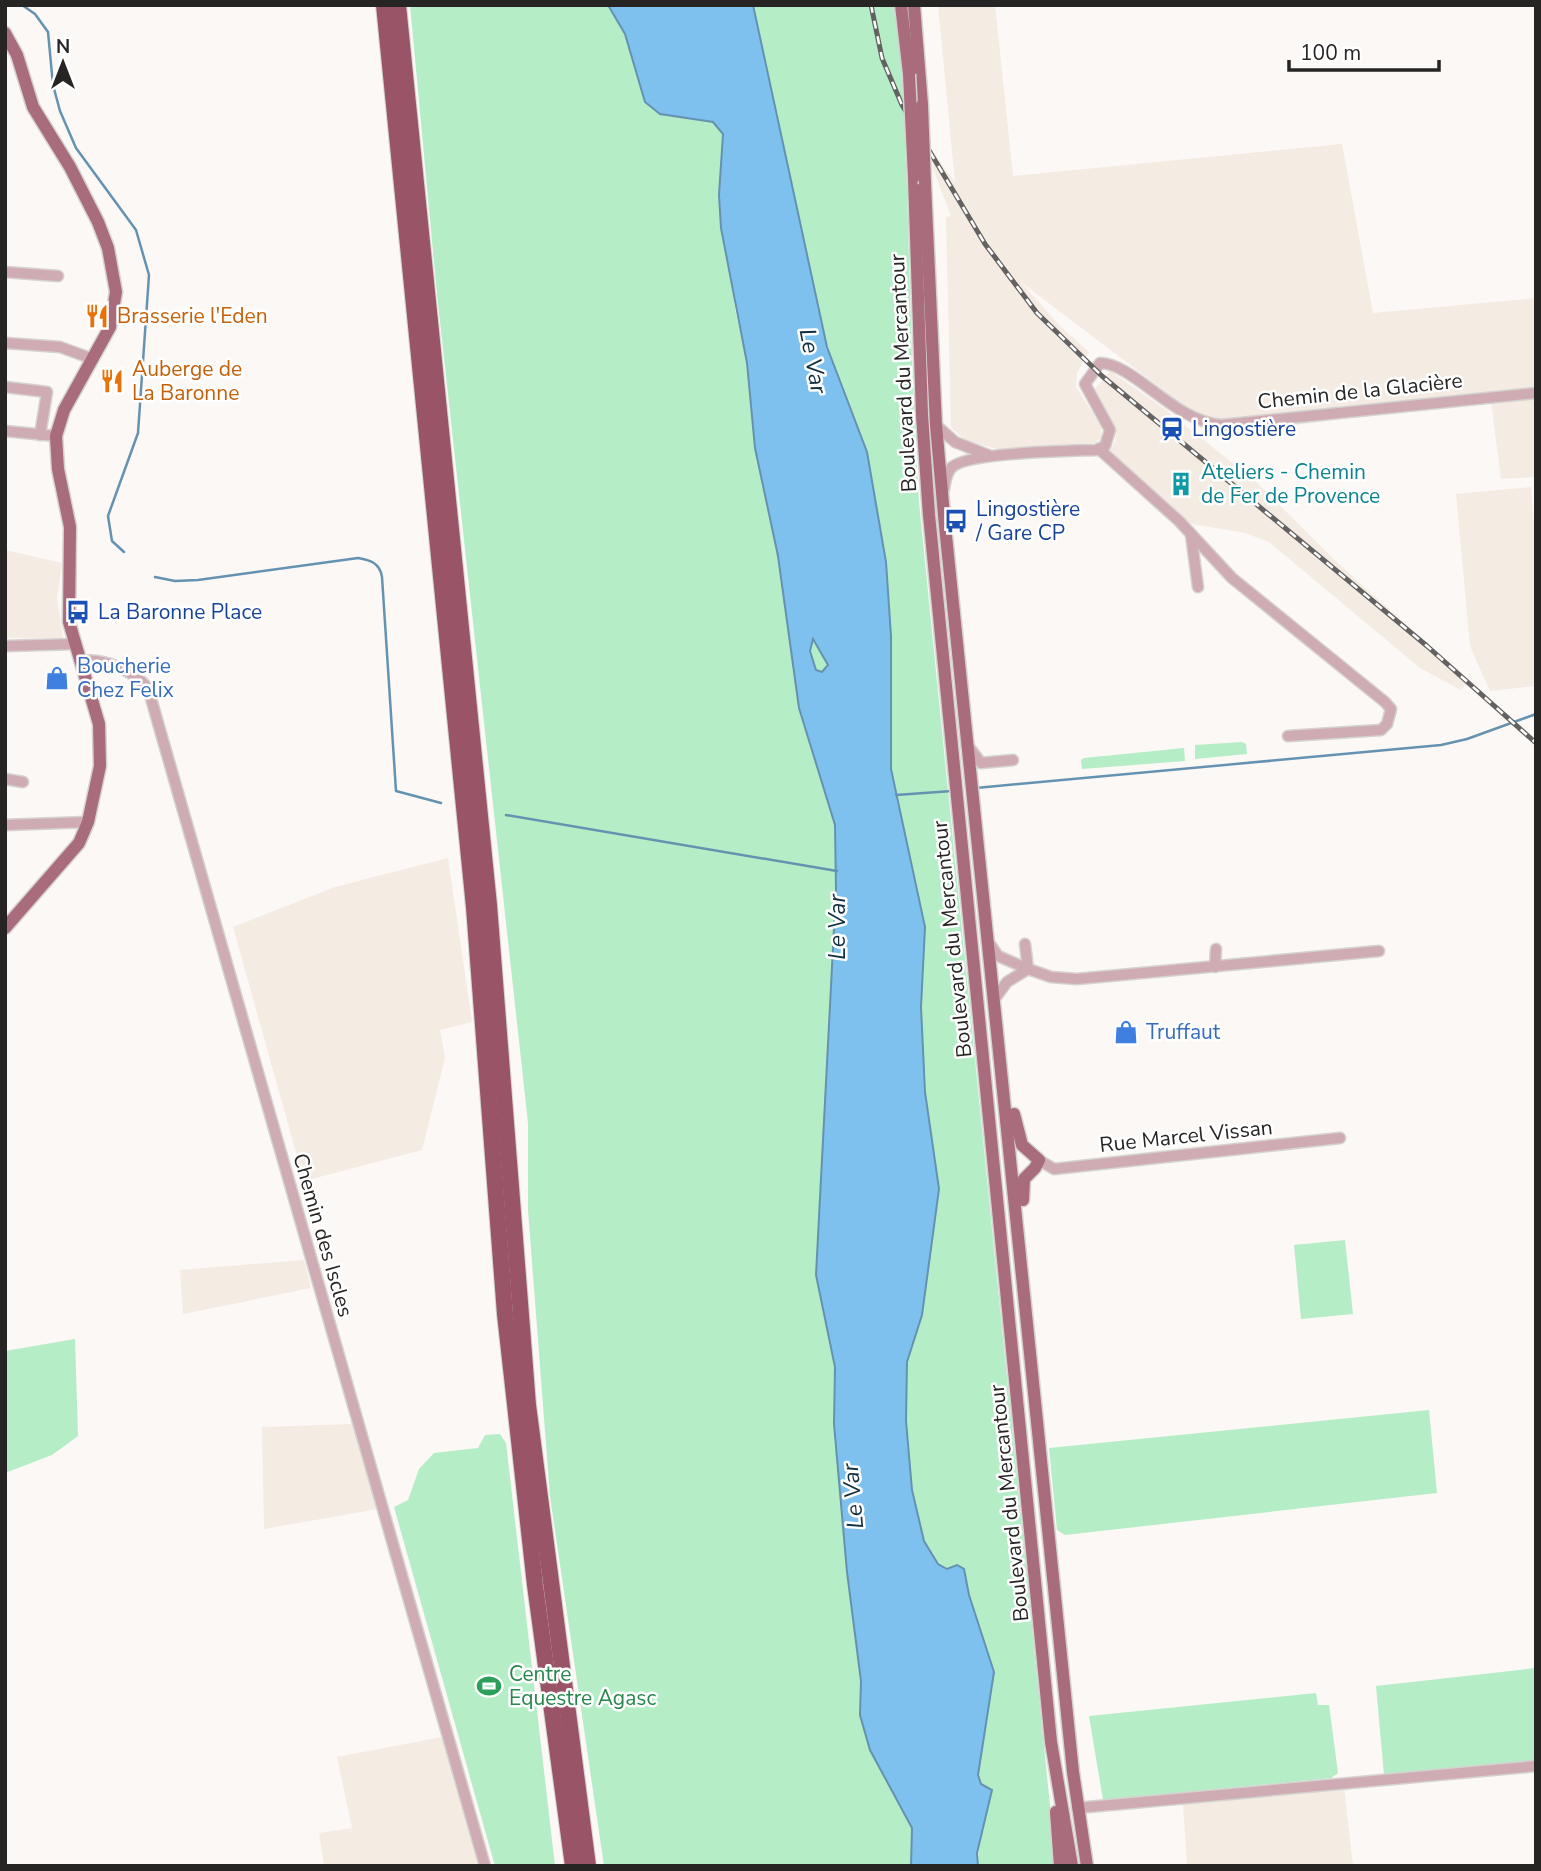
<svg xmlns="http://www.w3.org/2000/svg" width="1541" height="1871" font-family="'Nunito Sans',sans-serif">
  <rect width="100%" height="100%" fill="#fbf8f5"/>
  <!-- built -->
  <g fill="#f4ebe2">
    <path d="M938,5H995L1013,176L1342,144L1373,313L1536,298V477L1501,479L1491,401L1221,434L1021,282L1060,326L1089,352L1077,373L1076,387L1101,426V437L1096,443L999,449L968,442L951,428L946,217L951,216L933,169L932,152L955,182Z"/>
    <path d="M1110,371L1162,407L1254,480L1341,566L1469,681L1461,690L1420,668L1269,542L1245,533L1186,523L1170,506L1117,463L1107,454L1115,442L1116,433L1094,390Z"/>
    <path d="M1531,487L1536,550V686L1490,691L1470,646L1456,494Z"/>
    <path d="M5,550L62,563L57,598L63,638H5Z"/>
    <path d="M448,858L472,1022L440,1030L445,1058L422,1150L304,1181L233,927L335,887Z"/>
    <path d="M304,1260L311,1288L183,1314L180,1270Z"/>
    <path d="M354,1424L378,1509L264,1529L262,1427Z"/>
    <path d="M442,1737L481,1866H324L319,1833L352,1828L337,1757Z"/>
    <path d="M1344,1787L1353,1866H1187L1183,1804Z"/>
  </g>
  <!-- green -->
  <g fill="#b5edc6">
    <path d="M410,5H608L625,34L637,70L688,118L713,121L723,134L721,172L735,309L747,363L755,448L778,556L799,708L835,825L836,890L816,1275L835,1367L834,1424L847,1572L861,1681L860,1715L870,1750L912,1828L911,1866H604L550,1496L528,1210V1123L437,294Z"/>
    <path d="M753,5H894C904,65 904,126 907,187C910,292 912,397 919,502L1056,1866H978L981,1784L978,1775L994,1672L969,1595L964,1569H947L938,1564L924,1541L912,1491L906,1421L907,1362L922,1315L939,1189L925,1092L921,1007L925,927L891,769V636L886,562L867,452L827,347Z"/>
    <path d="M813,639L828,665L822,672L816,670L810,651Z"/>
    <path d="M1242,742L1246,744L1247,754L1195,759V745Z"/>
    <path d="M1184,748L1185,761L1082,769L1081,760L1084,758Z"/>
    <path d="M1345,1240L1353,1314L1301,1319L1294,1245Z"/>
    <path d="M75,1339L78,1436L52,1455L5,1473V1351Z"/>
    <path d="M1429,1410L1437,1493L1065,1535L1057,1530L1049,1448Z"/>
    <path d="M500,1434L506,1443L555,1866H495L394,1507L408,1500L419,1469L434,1453L478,1448L485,1435Z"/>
    <path d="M1536,1668V1762L1384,1775L1376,1686Z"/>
    <path d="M1316,1693L1318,1705H1329L1338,1773L1331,1778L1103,1800L1089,1716Z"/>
  </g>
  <!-- water -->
  <path fill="#7fc1ee" stroke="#6592b1" stroke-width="2" fill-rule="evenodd" d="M608,5H753L827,347L867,452L886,562L891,636V769L925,927L921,1007L925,1092L939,1189L922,1315L907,1362L906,1421L912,1490L924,1541L938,1564L947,1569L957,1565L964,1569L969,1595L994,1672L978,1775L981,1784L992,1790L977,1853L978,1866H911L912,1828L870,1750L860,1715L861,1681L847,1572L834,1424L835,1367L816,1275L836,890L835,825L799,708L778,556L755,448L747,363L721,228L719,195L723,134L713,122L660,114L645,102L625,34ZM813,639L828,665L822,672L816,670L810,651Z"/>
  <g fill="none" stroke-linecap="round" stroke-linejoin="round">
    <!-- stream -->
    <g stroke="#6592b1" stroke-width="2.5">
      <path d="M22,5L35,14L48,32L53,85L60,111L76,148L136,230L149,275L138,433L108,516L112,541L124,552"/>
      <path d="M155,577L175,581L198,580L358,558C370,560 380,563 382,577L396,791L441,803"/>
      <path d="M976,788L1441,745L1467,739L1536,714"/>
      <path d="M896,795L952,791"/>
      <path d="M506,815L837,871"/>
    </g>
    <!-- minor casing -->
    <g stroke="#d5d2cf" stroke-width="13">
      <g id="minor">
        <path d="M5,272L58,276"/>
        <path d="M5,343L60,347L93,359"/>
        <path d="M5,387L47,392L40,435"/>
        <path d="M936,425L955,442L988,455"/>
        <path d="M5,431L56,436"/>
        <path d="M1099,449L1179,521L1232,578L1385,702L1391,709L1387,724L1381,730L1288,736"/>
        <path d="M944,489C945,482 946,474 951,468C966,452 1070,451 1096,450L1105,446L1110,430L1085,384L1100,363C1135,364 1173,421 1221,425L1536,393"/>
        <path d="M1191,535L1198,587"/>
        <path d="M5,646L75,644"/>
        <path d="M81,662C101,656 135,672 148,688L485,1866"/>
        <path d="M969,747L981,763L1013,760"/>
        <path d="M5,779L23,782"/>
        <path d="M5,825L88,822"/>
        <path d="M988,941L998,956L1028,969"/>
        <path d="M1025,944L1028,969L1051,977L1077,979L1379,951"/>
        <path d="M1215,967L1216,949"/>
        <path d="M993,1001L1007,982L1028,969"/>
        <path d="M1039,1160L1054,1169L1340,1138"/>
        <path d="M1077,1808L1536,1766"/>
      </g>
    </g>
    <!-- major casing -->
    <g stroke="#d5d2cf" stroke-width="15">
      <g id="major">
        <path d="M901,5L909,74"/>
        <path d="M914,5L922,105"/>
        <path d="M5,33L17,55L33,107L70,167L98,222L108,248L116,292L110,327L64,410L56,436L58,469L70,527L69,622L99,724L100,766L88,822L79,843L5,928"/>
        <path d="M914,177L922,415L929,515L1051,1742L1072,1866"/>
        <path d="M925,184L936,425L945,526L1073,1772L1087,1866"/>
        <path d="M1014,1114L1022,1145L1039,1160L1035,1168L1024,1179L1023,1200"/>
        <path d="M1056,1812L1060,1866"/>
      </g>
    </g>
    <!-- highway casing -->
    <g stroke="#d5d2cf" stroke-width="18">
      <g id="highway">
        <path d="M384,5L474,907L505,1314L535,1585L573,1866"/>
        <path d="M398,5L489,905L528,1405L588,1866"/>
      </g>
    </g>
    <!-- minor -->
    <use href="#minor" stroke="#cfacb4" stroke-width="10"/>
    <!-- major -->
    <use href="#major" stroke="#a86c7c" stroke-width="12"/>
    <!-- highway -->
    <use href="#highway" stroke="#995468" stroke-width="16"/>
    <!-- rail casing -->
    <g stroke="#646260" stroke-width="5">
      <path id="rail" d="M871,5L882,58L902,105L985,244L1037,313L1102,376L1427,646L1536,743"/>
    </g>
    <!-- rail -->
    <use href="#rail" stroke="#fff" stroke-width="2.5" stroke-dasharray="8" stroke-linecap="butt"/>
    <!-- major-bridge casing -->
    <g stroke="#d5d2cf" stroke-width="15" stroke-linecap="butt">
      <g id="major-bridge">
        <path d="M909,74L914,177"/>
        <path d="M922,105L925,184"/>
      </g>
    </g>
    <!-- major-bridge -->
    <use href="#major-bridge" stroke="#a86c7c" stroke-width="12"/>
  </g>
  <!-- icons -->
  <defs>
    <g id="restaurant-bare" transform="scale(1.89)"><path d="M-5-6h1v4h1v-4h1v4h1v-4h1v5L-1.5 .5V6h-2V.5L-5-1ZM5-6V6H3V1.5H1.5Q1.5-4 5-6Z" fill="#e8710a" stroke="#fff" stroke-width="2.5" paint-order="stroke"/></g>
    <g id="station-bare" transform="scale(1.89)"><path d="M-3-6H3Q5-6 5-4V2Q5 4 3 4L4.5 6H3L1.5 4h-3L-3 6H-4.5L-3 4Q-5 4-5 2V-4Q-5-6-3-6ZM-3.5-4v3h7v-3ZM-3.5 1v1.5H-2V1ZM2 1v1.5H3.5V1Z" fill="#1a4fb4" stroke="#fff" stroke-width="2.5" paint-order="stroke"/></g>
    <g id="building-bare" transform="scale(1.89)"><path d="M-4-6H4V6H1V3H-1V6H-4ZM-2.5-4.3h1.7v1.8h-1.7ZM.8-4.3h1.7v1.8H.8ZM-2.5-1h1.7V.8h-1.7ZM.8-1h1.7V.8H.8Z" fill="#0f9aa8" stroke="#fff" stroke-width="2.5" paint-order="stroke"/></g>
    <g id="bus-bare" transform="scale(1.89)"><path d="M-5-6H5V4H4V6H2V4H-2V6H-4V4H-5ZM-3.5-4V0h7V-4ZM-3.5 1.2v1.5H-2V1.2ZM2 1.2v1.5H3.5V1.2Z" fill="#1a4fb4" stroke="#fff" stroke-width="2.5" paint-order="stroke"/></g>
    <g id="shop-bare" transform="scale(1.89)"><path d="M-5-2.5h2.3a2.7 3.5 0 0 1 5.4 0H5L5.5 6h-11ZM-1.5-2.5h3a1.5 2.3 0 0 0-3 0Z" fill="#3f7fe0" stroke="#fff" stroke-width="2.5" paint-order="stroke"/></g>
    <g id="stadium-bare" transform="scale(1.89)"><path d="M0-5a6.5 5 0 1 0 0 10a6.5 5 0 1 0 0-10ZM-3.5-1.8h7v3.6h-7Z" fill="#2e9e5b" stroke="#fff" stroke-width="2.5" paint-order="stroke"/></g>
  </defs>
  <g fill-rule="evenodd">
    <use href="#restaurant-bare" x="97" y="316"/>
    <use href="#restaurant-bare" x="112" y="381"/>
    <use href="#station-bare" x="1172" y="429"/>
    <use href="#building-bare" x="1181" y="484"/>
    <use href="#bus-bare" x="956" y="521"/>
    <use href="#bus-bare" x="78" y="612"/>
    <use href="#shop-bare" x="57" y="678"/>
    <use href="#shop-bare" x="1126" y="1032"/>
    <use href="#stadium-bare" x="489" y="1686"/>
  </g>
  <g text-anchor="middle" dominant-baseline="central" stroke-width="5" stroke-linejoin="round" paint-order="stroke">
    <!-- food labels -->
    <g font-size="21" fill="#c56008" stroke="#fff" text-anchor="start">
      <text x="117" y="316">Brasserie l'Eden</text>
      <text x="132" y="369">Auberge de<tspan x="132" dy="24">La Baronne</tspan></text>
    </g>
    <!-- street labels -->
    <g font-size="21" fill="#272524" stroke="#fff">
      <text transform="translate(903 373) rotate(-93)">Boulevard du Mercantour</text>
      <text transform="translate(1360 391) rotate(-6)">Chemin de la Glacière</text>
      <text transform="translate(952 939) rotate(-96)">Boulevard du Mercantour</text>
      <text transform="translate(1186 1136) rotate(-6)">Rue Marcel Vissan</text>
      <text transform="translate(323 1235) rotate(74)">Chemin des Iscles</text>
      <text transform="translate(1009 1503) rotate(-96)">Boulevard du Mercantour</text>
    </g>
    <!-- transit labels -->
    <g font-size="21" fill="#164399" stroke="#fff" text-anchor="start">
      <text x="1192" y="429">Lingostière</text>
      <text x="976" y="509">Lingostière<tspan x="976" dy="24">/ Gare CP</tspan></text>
      <text x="98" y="612">La Baronne Place</text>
    </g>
    <!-- culture labels -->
    <g font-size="21" fill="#0d838f" stroke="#fff" text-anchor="start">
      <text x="1201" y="472">Ateliers - Chemin<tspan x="1201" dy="24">de Fer de Provence</tspan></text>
    </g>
    <!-- shop labels -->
    <g font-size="21" fill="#366cbe" stroke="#fff" text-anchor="start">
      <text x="77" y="666">Boucherie<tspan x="77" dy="24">Chez Felix</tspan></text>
      <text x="1146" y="1032">Truffaut</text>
    </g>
    <!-- leisure labels -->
    <g font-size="21" fill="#27864d" stroke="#fff" text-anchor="start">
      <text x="509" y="1674">Centre<tspan x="509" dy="24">Equestre Agasc</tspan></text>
    </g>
    <!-- water labels -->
    <g font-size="23" font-style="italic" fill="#112e41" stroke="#fff">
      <text transform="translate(813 361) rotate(79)">Le Var</text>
      <text transform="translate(837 927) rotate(-90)">Le Var</text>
      <text transform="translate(853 1496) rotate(-95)">Le Var</text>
    </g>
  </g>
  <!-- border -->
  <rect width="1541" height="1871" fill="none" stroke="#272524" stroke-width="14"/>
  <!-- north arrow -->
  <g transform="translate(63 63)" stroke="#ffffff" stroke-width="5" paint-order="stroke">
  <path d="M0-5L12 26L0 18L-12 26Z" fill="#272524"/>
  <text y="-10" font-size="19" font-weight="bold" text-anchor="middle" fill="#272524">N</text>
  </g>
  <!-- scale -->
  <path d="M1289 60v10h150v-10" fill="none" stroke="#272524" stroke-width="3.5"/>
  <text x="1300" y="60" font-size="21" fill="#272524" stroke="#ffffff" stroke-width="5" paint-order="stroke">100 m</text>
</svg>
